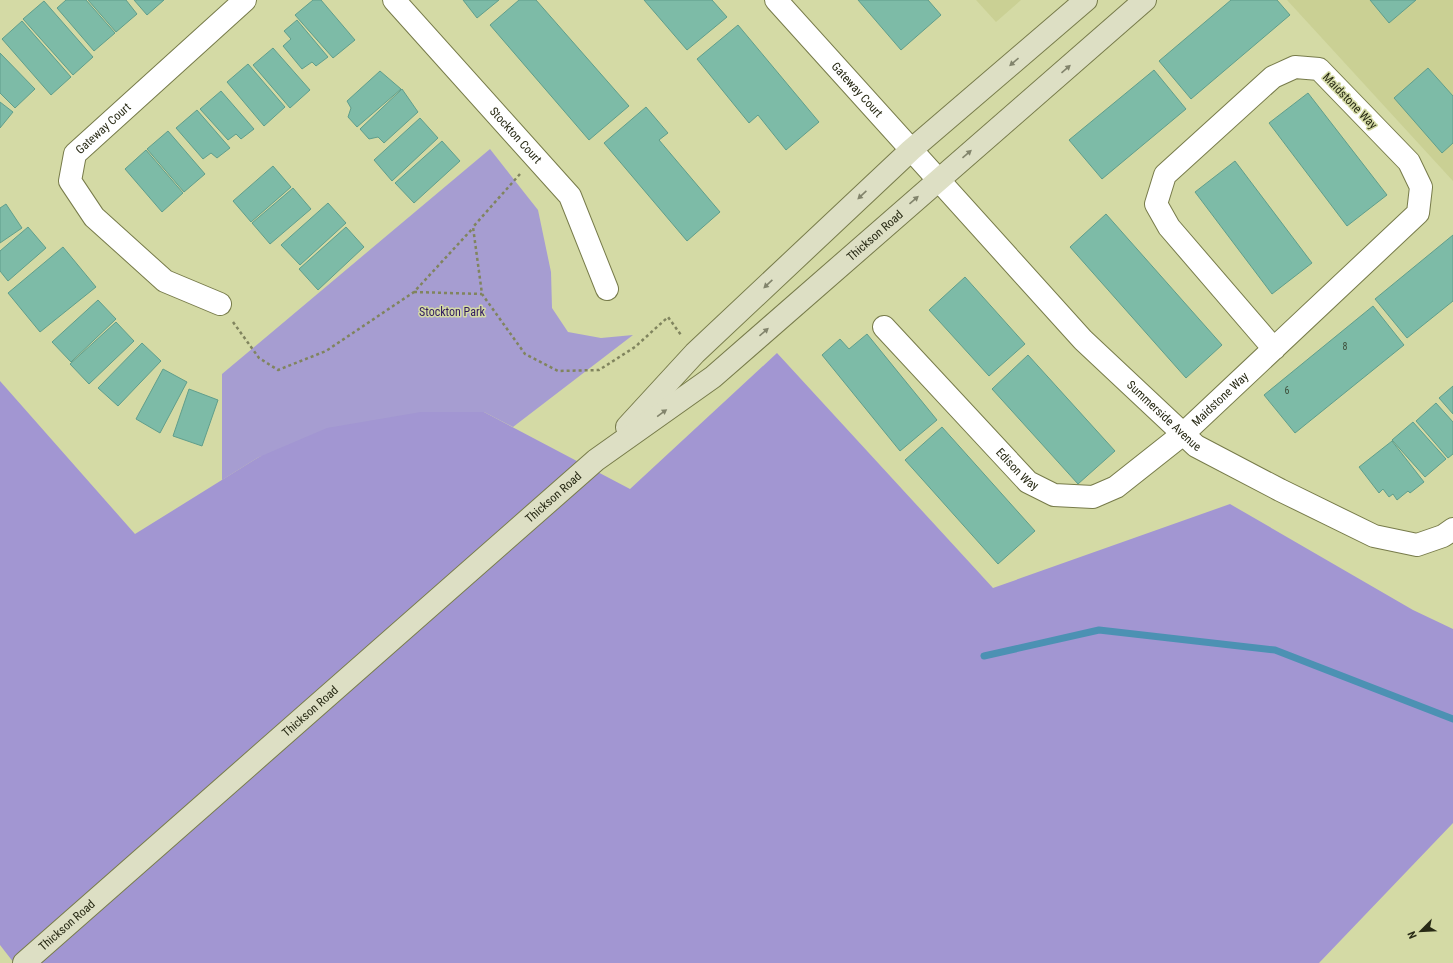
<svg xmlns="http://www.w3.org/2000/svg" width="1453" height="963" font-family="'Roboto Condensed',sans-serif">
  <rect width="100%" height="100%" fill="#d4daa5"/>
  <!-- built -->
  <g fill="#cad094">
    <path d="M976,0H1021L996,22Z"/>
    <path d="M1287,0H1453V181Z"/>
  </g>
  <!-- green -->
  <path fill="#a69dd1" d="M490,149L538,210L551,272L552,308L568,332L601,338L633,335L513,427L484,412L259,457L222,480V374Z"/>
  <!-- forest -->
  <path fill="#a296d2" d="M777,353L993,588L1230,504L1413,610L1453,629V823L1319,963H14L0,945V381L135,534L259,457L327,428L421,412H484L630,489Z"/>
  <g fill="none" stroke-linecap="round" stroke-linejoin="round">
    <!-- stream -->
    <path stroke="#4c91b3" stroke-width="7" d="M984,656L1099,630L1275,650L1453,719"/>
  </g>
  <!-- building -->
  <g fill="#7dbba7" stroke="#609e8b">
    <path d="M66,0H86L115,33L94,51L57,8Z"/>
    <path d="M88,0H126L137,14L116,32Z"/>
    <path d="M134,0H164L147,15Z"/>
    <path d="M313,0H321L355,40L333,58L295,15Z"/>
    <path d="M463,0H499L477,18Z"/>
    <path d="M519,0H536L629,106L589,140L490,25Z"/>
    <path d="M644,0H712L727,17L687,50Z"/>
    <path d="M858,0H928L941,15L901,50Z"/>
    <path d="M1231,0H1277L1290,15L1191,99L1159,61Z"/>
    <path d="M1370,0H1416L1389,23Z"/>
    <path d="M44,1L93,57L73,75L23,19Z"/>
    <path d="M297,20L328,57L316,66L312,62L302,69L283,46L291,39L284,31Z"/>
    <path d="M22,21L71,77L51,95L2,39Z"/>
    <path d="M738,25L819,122L786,150L758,115L749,123L697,59Z"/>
    <path d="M273,48L310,90L290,108L253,65Z"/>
    <path d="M0,53L35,89L15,108L0,93Z"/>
    <path d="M248,64L285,107L264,126L227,82Z"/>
    <path d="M1428,68L1453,96V143L1442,153L1394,98Z"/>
    <path d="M1154,70L1186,109L1102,179L1069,140Z"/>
    <path d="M380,71L401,89L357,127L348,117L351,108L347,101Z"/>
    <path d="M402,89L418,112L384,143L378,137L369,139L360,129Z"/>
    <path d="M221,91L254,129L241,139L236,134L228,140L200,109Z"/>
    <path d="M1308,93L1387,195L1347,226L1269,123Z"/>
    <path d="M0,102L13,112L0,128Z"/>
    <path d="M646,107L668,133L659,140L720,212L687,241L604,143Z"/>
    <path d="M197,110L230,148L217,158L211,153L203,159L176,128Z"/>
    <path d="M420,118L438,138L392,181L374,160Z"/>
    <path d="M168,131L205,174L184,192L147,149Z"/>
    <path d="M442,141L460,161L414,203L395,183Z"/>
    <path d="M146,150L183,193L162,212L125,169Z"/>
    <path d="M1235,161L1312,263L1272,294L1195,192Z"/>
    <path d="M273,166L291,187L251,222L233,201Z"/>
    <path d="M293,188L311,209L270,244L252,223Z"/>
    <path d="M328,203L346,223L300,265L281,245Z"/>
    <path d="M6,204L22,228L0,243V208Z"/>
    <path d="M1106,214L1222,345L1186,378L1070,247Z"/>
    <path d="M28,227L46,248L8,281L0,271V251Z"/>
    <path d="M346,227L364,247L318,290L299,269Z"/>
    <path d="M1453,235V301L1407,338L1375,299Z"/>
    <path d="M63,247L96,287L40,332L8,293Z"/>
    <path d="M965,277L1025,344L989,376L929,310Z"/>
    <path d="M98,300L116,319L71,362L52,342Z"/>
    <path d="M1373,306L1404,345L1295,433L1264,395Z"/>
    <path d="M116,322L134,341L89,384L70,364Z"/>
    <path d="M867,334L937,420L900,451L822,355L840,339L849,349Z"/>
    <path d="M142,343L161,361L118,406L98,388Z"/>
    <path d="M1028,355L1115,451L1078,484L992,389Z"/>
    <path d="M163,369L187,382L160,433L136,419Z"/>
    <path d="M1453,386V414L1439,398Z"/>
    <path d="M189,389L218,400L202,446L173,436Z"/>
    <path d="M1436,403L1453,422V454L1448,458L1416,421Z"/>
    <path d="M1413,422L1446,459L1425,477L1392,440Z"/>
    <path d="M942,427L1035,531L998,564L905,460Z"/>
    <path d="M1392,441L1424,482L1410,493L1408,491L1397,500L1393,494L1389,497L1383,489L1379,493L1359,467Z"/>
  </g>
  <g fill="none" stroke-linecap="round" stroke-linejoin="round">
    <!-- minor casing -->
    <g stroke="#777b4a" stroke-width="24">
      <g id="minor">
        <path id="s1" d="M394,0L570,196L607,289"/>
        <path id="s2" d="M776,0L1083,340L1196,446L1280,490L1374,536L1417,545L1443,536L1453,529"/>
        <path id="s3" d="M220,304L165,281L94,217L70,181L75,154L245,0"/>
        <path id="s4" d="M884,327L1028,482L1054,495L1093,497L1116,487L1183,434L1418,213L1421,187L1409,162L1319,69L1295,67L1273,77L1165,175L1156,204L1169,227L1274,349"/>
      </g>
    </g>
    <!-- secondary casing -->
    <g stroke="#777b4a" stroke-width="24">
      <g id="secondary">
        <path d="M627,427L695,353L911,150L1086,0"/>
        <path id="s5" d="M24,963L596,460L713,377L1145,0"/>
      </g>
    </g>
    <!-- path -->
    <g stroke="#80845e" stroke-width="2.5" stroke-dasharray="3 3" stroke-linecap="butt">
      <path d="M520,174L473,227L482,294L525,354L558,371L599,370L635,347L668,317L681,335"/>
      <path d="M414,292L482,294"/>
      <path d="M233,322L259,358L278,370L326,351L414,292L473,228"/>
    </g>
    <!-- minor -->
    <use href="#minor" stroke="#fff" stroke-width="22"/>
    <!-- secondary -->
    <use href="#secondary" stroke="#dddfc4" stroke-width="22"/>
  </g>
  <!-- one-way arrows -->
  <defs><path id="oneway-solid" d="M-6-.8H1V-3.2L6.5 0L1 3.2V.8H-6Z"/></defs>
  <g fill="#82846c">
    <use href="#oneway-solid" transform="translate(1014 62) rotate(139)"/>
    <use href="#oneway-solid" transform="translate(1066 69) rotate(-41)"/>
    <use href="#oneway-solid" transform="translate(967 154) rotate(-41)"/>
    <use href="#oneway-solid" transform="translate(862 195) rotate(137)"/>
    <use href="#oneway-solid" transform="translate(914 200) rotate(-41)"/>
    <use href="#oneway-solid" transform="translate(768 284) rotate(137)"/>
    <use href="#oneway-solid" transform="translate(764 332) rotate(-41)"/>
    <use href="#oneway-solid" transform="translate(662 413) rotate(-36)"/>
  </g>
  <g text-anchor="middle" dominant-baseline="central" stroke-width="3" stroke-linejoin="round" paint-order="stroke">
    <!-- number labels -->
    <g font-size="10" fill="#3d4e3a">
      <text x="1345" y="346">8</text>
      <text x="1287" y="390">6</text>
    </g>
    <!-- street labels -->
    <g font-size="12" fill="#282a15" stroke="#d4daa5">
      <text stroke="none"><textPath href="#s2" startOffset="121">Gateway Court</textPath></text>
      <text transform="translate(1350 101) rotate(46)">Maidstone Way</text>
      <text stroke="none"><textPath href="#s3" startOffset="264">Gateway Court</textPath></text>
      <text stroke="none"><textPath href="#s1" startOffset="182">Stockton Court</textPath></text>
      <text stroke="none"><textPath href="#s5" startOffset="1120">Thickson Road</textPath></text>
      <text stroke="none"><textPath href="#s4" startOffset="441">Maidstone Way</textPath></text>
      <text stroke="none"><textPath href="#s2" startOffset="569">Summerside Avenue</textPath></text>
      <text stroke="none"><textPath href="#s4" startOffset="195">Edison Way</textPath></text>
      <text stroke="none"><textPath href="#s5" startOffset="705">Thickson Road</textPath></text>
      <text stroke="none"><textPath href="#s5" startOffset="381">Thickson Road</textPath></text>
      <text stroke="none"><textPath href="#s5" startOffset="57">Thickson Road</textPath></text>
    </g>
    <!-- park labels -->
    <g font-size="12" fill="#311b60" stroke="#d4daa5">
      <text x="452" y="312">Stockton Park</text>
    </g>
  </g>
  <!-- north arrow -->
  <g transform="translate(1421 931) rotate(246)" stroke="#d4daa5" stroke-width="3" paint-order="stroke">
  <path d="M0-3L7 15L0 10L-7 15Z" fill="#282a15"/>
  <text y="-6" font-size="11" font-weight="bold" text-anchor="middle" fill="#282a15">N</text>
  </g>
</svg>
